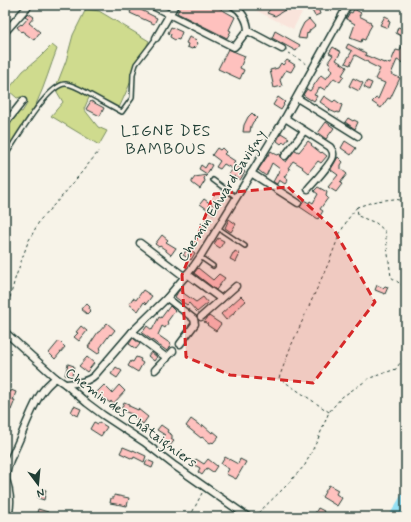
<svg xmlns="http://www.w3.org/2000/svg" width="411" height="522" font-family="Mynerve,sans-serif">
  <rect width="100%" height="100%" fill="#f7f3e8"/>
  <filter id="ink" filterUnits="userSpaceOnUse"><feTurbulence type="fractalNoise" baseFrequency=".025" numOctaves="2"/><feDisplacementMap in="SourceGraphic" scale="8" xChannelSelector="R" yChannelSelector="G"/><feConvolveMatrix kernelMatrix="1 2 1 2 8 2 1 2 1" color-interpolation-filters="sRGB"/></filter>
  <g filter="url(#ink)">
    <!-- built -->
    <path fill="#f9e4db" d="M245,5H306L293,29Z"/>
    <!-- green -->
    <g fill="#cfdb8e" stroke="#778c61">
      <path d="M86,9L99,11L149,41L119,108L91,93L84,109L98,127L107,131L99,145L51,116L63,102L57,92V84L66,61L73,35Z"/>
      <path d="M52,45L57,49C50,67 45,85 37,102C28,121 16,138 5,155V129L18,111L22,112L27,104L24,96L17,98L8,90L23,71L39,58Z"/>
    </g>
    <g fill="none" stroke-linecap="round" stroke-linejoin="round">
      <!-- river -->
      <path stroke="#93dff3" stroke-width="10" d="M394,517L406,497"/>
    </g>
    <!-- building -->
    <g fill="#fec1be" stroke="#1f3d34">
      <path d="M118,5H131L157,18L154,24L130,13L131,11Z"/>
      <path d="M181,5H215L219,8L235,17L229,30L231,31L227,38L177,13Z"/>
      <path d="M276,5L280,6V5H293L275,16L267,13L271,8L274,9Z"/>
      <path d="M311,5H320L319,11L320,14L315,16L310,7Z"/>
      <path d="M354,9L361,13L359,16L371,22L370,24L372,25L369,30L365,40L362,39L361,42L350,38L355,24L346,19L350,12L352,13Z"/>
      <path d="M28,13L34,17L29,23L40,32L34,40L22,31L21,32L17,27L21,24L22,25L28,18L25,16Z"/>
      <path d="M385,16L389,18L388,21L390,22L388,28L380,25Z"/>
      <path d="M309,19L315,26L310,30L308,34L307,33L306,39L298,38L300,31L304,23Z"/>
      <path d="M171,27L182,32L179,40L176,39L175,40L170,37L171,34L168,33Z"/>
      <path d="M398,27L406,30V55L403,63L397,60L391,74L400,78L390,99L388,98L381,108L372,102L376,98L378,99L385,83L375,79L380,69L368,63V62L355,55L350,65L345,63L352,51L346,48L348,44L366,53L365,55L384,63V62L390,64L396,50L400,51L405,38L396,33Z"/>
      <path d="M275,31L300,45L296,51L285,45L272,38Z"/>
      <path d="M189,37L197,40L196,41L198,43L195,48L194,47L192,49L187,47L188,44L186,43Z"/>
      <path d="M333,47L341,52L336,60L347,67L342,75L344,76L340,82L334,78L325,90L320,87L314,95L317,96L314,101L311,99V100L303,95L307,89L310,91L321,75L326,79L333,70L329,67L331,64L328,62L333,55L329,53Z"/>
      <path d="M228,49L245,56L240,68L244,70L240,79L218,69Z"/>
      <path d="M287,60L295,65L291,72L286,70L280,80L282,86L274,88L270,70L278,68L281,63L283,65Z"/>
      <path d="M353,78L363,83L359,91L349,86Z"/>
      <path d="M367,81L372,83L369,90L364,87Z"/>
      <path d="M324,96L333,102L335,100L342,105L339,113L337,112L336,113L329,110L330,109L320,102Z"/>
      <path d="M278,97L285,102L283,104L284,105L281,110L273,105Z"/>
      <path d="M91,101L104,108L100,116L86,109Z"/>
      <path d="M252,113L257,118L253,122L251,126L250,132H243L244,125L248,117Z"/>
      <path d="M348,118L353,121L354,120L358,122L355,129L345,122Z"/>
      <path d="M326,122L334,128L326,139L318,133Z"/>
      <path d="M281,133L289,138L285,143L283,142L281,144L277,141Z"/>
      <path d="M308,141L312,144L311,145L321,153L322,152L327,156L321,163L318,161L308,173L302,168L303,167L293,161L288,168L290,169L284,177L288,180L285,184L279,180L277,184L273,182L280,169L272,163L266,176L258,170L271,151L277,155L280,154L282,159L286,162L295,150L299,152Z"/>
      <path d="M345,141L356,148L351,155L341,148Z"/>
      <path d="M217,148L220,150L222,148L226,152L224,154L235,161L233,163L245,172L240,180L234,176L233,178L228,175L233,169L224,164L220,169L216,167L220,161L212,155Z"/>
      <path d="M338,157L343,162L341,165V169L347,174L340,183L342,184L336,192L328,187L338,175L331,170V169Z"/>
      <path d="M208,163L212,165L207,174L199,169L201,165L205,168Z"/>
      <path d="M207,175L204,178L205,181L200,189L192,183V181L195,177Z"/>
      <path d="M318,187L327,192L326,196L328,198L320,209L323,211L318,219L300,207L304,200L309,203L310,201L313,203L318,194L314,191Z"/>
      <path d="M204,199L218,209L214,214L200,204Z"/>
      <path d="M229,219L236,224L231,232L225,228Z"/>
      <path d="M162,235L168,240L166,242L176,248L171,255L166,251V250L160,246L159,247L155,244Z"/>
      <path d="M218,238L224,241L220,248L214,244Z"/>
      <path d="M188,248L195,253L191,260L183,255Z"/>
      <path d="M235,251L240,254L238,256H239L236,262L230,259L233,253H234Z"/>
      <path d="M198,268L213,280L219,274L225,278L216,290L194,273Z"/>
      <path d="M377,285L383,288L385,286L388,287L385,294L375,290Z"/>
      <path d="M143,290L152,296L146,304L144,302L138,311L129,304L133,298L136,300Z"/>
      <path d="M179,290L196,302L203,297L208,303L197,312L189,303L187,305L184,303H183L175,297Z"/>
      <path d="M241,296L246,301L237,309L234,312V313L226,320L221,314Z"/>
      <path d="M86,303L90,307L89,309L91,310L87,314L81,309Z"/>
      <path d="M170,306L175,311L167,322L168,323L165,328L162,326L158,335L171,344L167,351L142,333L147,326L152,330L159,317L161,318Z"/>
      <path d="M209,316L221,324L216,331L207,325L208,324L204,322Z"/>
      <path d="M107,323L115,330L111,335L110,334L100,348L101,349L98,354L88,347L98,332H99Z"/>
      <path d="M81,326L87,331L79,341L74,337L78,333L76,332Z"/>
      <path d="M133,338L140,344L136,349L129,344Z"/>
      <path d="M59,341L65,347L55,359L49,353Z"/>
      <path d="M151,352L157,357L154,361L148,356Z"/>
      <path d="M87,357L94,363L87,372L79,366Z"/>
      <path d="M136,357L141,359L140,361L143,363L138,372L128,366L131,361L133,362Z"/>
      <path d="M68,364L74,366L72,376L65,375Z"/>
      <path d="M116,367L122,371L117,378L111,374Z"/>
      <path d="M104,385L112,393L119,385L125,391L113,404L111,401L110,403L103,397L102,398L96,393Z"/>
      <path d="M11,390L16,392L13,400H15L11,410L9,409L5,417V399L9,391L11,392Z"/>
      <path d="M124,402L129,404V406L138,410V409L148,417L143,424L133,417L134,415L121,410Z"/>
      <path d="M74,406L81,409L78,416L71,412Z"/>
      <path d="M191,419L202,427L203,425L212,433L213,431L219,436L213,443L212,442L210,443L202,437L201,438L186,426Z"/>
      <path d="M94,422L98,424L99,422L107,427L101,436L90,429Z"/>
      <path d="M161,425L168,430L167,432L172,435V438L171,439L174,441L168,448L160,442L165,435L157,430Z"/>
      <path d="M123,447L133,451V450L146,456L144,462L134,457L133,459L120,453Z"/>
      <path d="M225,457L238,464L240,459L246,462L236,479L226,474L229,469L221,464Z"/>
      <path d="M196,459L204,464L208,459L217,466L213,472L207,468L202,475L198,472L200,468L193,464Z"/>
      <path d="M147,460L154,463L152,468L145,465Z"/>
      <path d="M329,485L338,490L336,494L342,498L337,506L322,497Z"/>
      <path d="M40,489L46,490L44,500L38,498Z"/>
      <path d="M114,495L129,498L127,506L110,503L111,498H114Z"/>
      <path d="M318,508L324,511L321,517H313Z"/>
      <path d="M38,509L48,512L47,517H36Z"/>
    </g>
    <g fill="none" stroke-linecap="round" stroke-linejoin="round">
      <!-- service casing -->
      <g stroke="#1f3d34" stroke-width="6">
        <g id="service">
          <path d="M5,154L7,153C17,139 48,83 66,84C74,85 82,90 89,94C100,100 111,106 122,112L132,98L133,74L136,64L156,38"/>
          <path d="M213,180L236,197"/>
          <path d="M218,228L245,246"/>
          <path d="M200,257L213,266"/>
        </g>
      </g>
      <!-- minor casing -->
      <g stroke="#1f3d34" stroke-width="9">
        <g id="minor">
          <path d="M151,5L234,47C240,42 241,36 248,31"/>
          <path d="M232,5C241,10 248,20 248,31"/>
          <path d="M248,31L282,49"/>
          <path d="M5,32L29,5"/>
          <path d="M156,38L175,5"/>
          <path d="M297,98L358,136"/>
          <path d="M285,118L330,147C332,150 334,152 333,156C333,162 313,183 308,189"/>
          <path d="M5,124L23,101"/>
          <path d="M285,156L304,131"/>
          <path d="M251,173L298,203"/>
          <path d="M140,243L185,277"/>
          <path d="M187,274L221,299"/>
          <path d="M167,298L194,319L195,324L180,344"/>
          <path d="M201,317L236,286"/>
          <path d="M5,332L56,378L65,384L87,403L103,415L144,442L175,466L248,517"/>
          <path d="M132,332L167,358"/>
          <path d="M155,370L173,351"/>
          <path d="M65,384C75,383 87,383 95,375L132,332L167,298L193,267L200,257L285,118L348,5"/>
          <path d="M8,517C10,509 11,500 9,492C9,488 7,483 6,479C6,473 8,466 10,460C16,448 21,436 26,424C34,406 40,389 56,378"/>
        </g>
      </g>
      <!-- path -->
      <g stroke="#1f3d34" stroke-width="1" stroke-dasharray="3 3" stroke-linecap="butt">
        <path d="M288,53L307,64"/>
        <path d="M406,201L394,199L376,201L357,207L358,216L376,223L385,231L391,277L406,288"/>
        <path d="M5,308L8,305L15,279L28,242L40,220L64,194L99,151"/>
        <path d="M329,412L279,378L291,346L329,262L340,233L348,219L357,207"/>
        <path d="M190,517L202,493"/>
        <path d="M254,517L285,487L305,465L318,439L329,412L342,397L370,378L396,369L406,354"/>
      </g>
      <!-- service -->
      <use href="#service" stroke="#f7f3e8" stroke-width="3"/>
      <!-- minor -->
      <use href="#minor" stroke="#f7f3e8" stroke-width="6"/>
    </g>
  </g>
  <!-- marked area -->
  <path fill="#d62828" fill-opacity="0.2" stroke="#d62828" stroke-width="3" stroke-dasharray="8 5" stroke-linejoin="round" d="M288,187L333,228L375,302L313,383L230,375L186,357L182,275L214,194Z"/>
  <g text-anchor="middle" dominant-baseline="central" stroke-width="3" stroke-linejoin="round" paint-order="stroke">
    <!-- street labels -->
    <g font-size="14" fill="#1f3d34" stroke="#f7f3e8">
      <text transform="translate(222 196) rotate(-58)">Chemin Edward Savigny</text>
      <text transform="translate(131 418) rotate(36)">Chemin des Châtaigniers</text>
    </g>
    <!-- quarter labels -->
    <g font-size="16" letter-spacing="1" fill="#1f3d34" stroke="#f7f3e8">
      <text x="166" y="131">LIGNE DES<tspan x="166" dy="18">BAMBOUS</tspan></text>
    </g>
  </g>
  <!-- margin -->
  <rect width="411" height="522" fill="none" stroke="#f7f3e8" stroke-width="20"/>
  <rect x="10" y="10" width="391" height="502" fill="none" stroke="#1f3d34" stroke-width="1.5" filter="url(#ink)"/>
  <!-- north arrow -->
  <g transform="translate(38 484) rotate(164)" stroke="#f7f3e8" stroke-width="3" paint-order="stroke">
  <path d="M0-3L7 15L0 10L-7 15Z" fill="#1f3d34"/>
  <text y="-6" font-size="11" font-weight="bold" text-anchor="middle" fill="#1f3d34">N</text>
  </g>
</svg>
